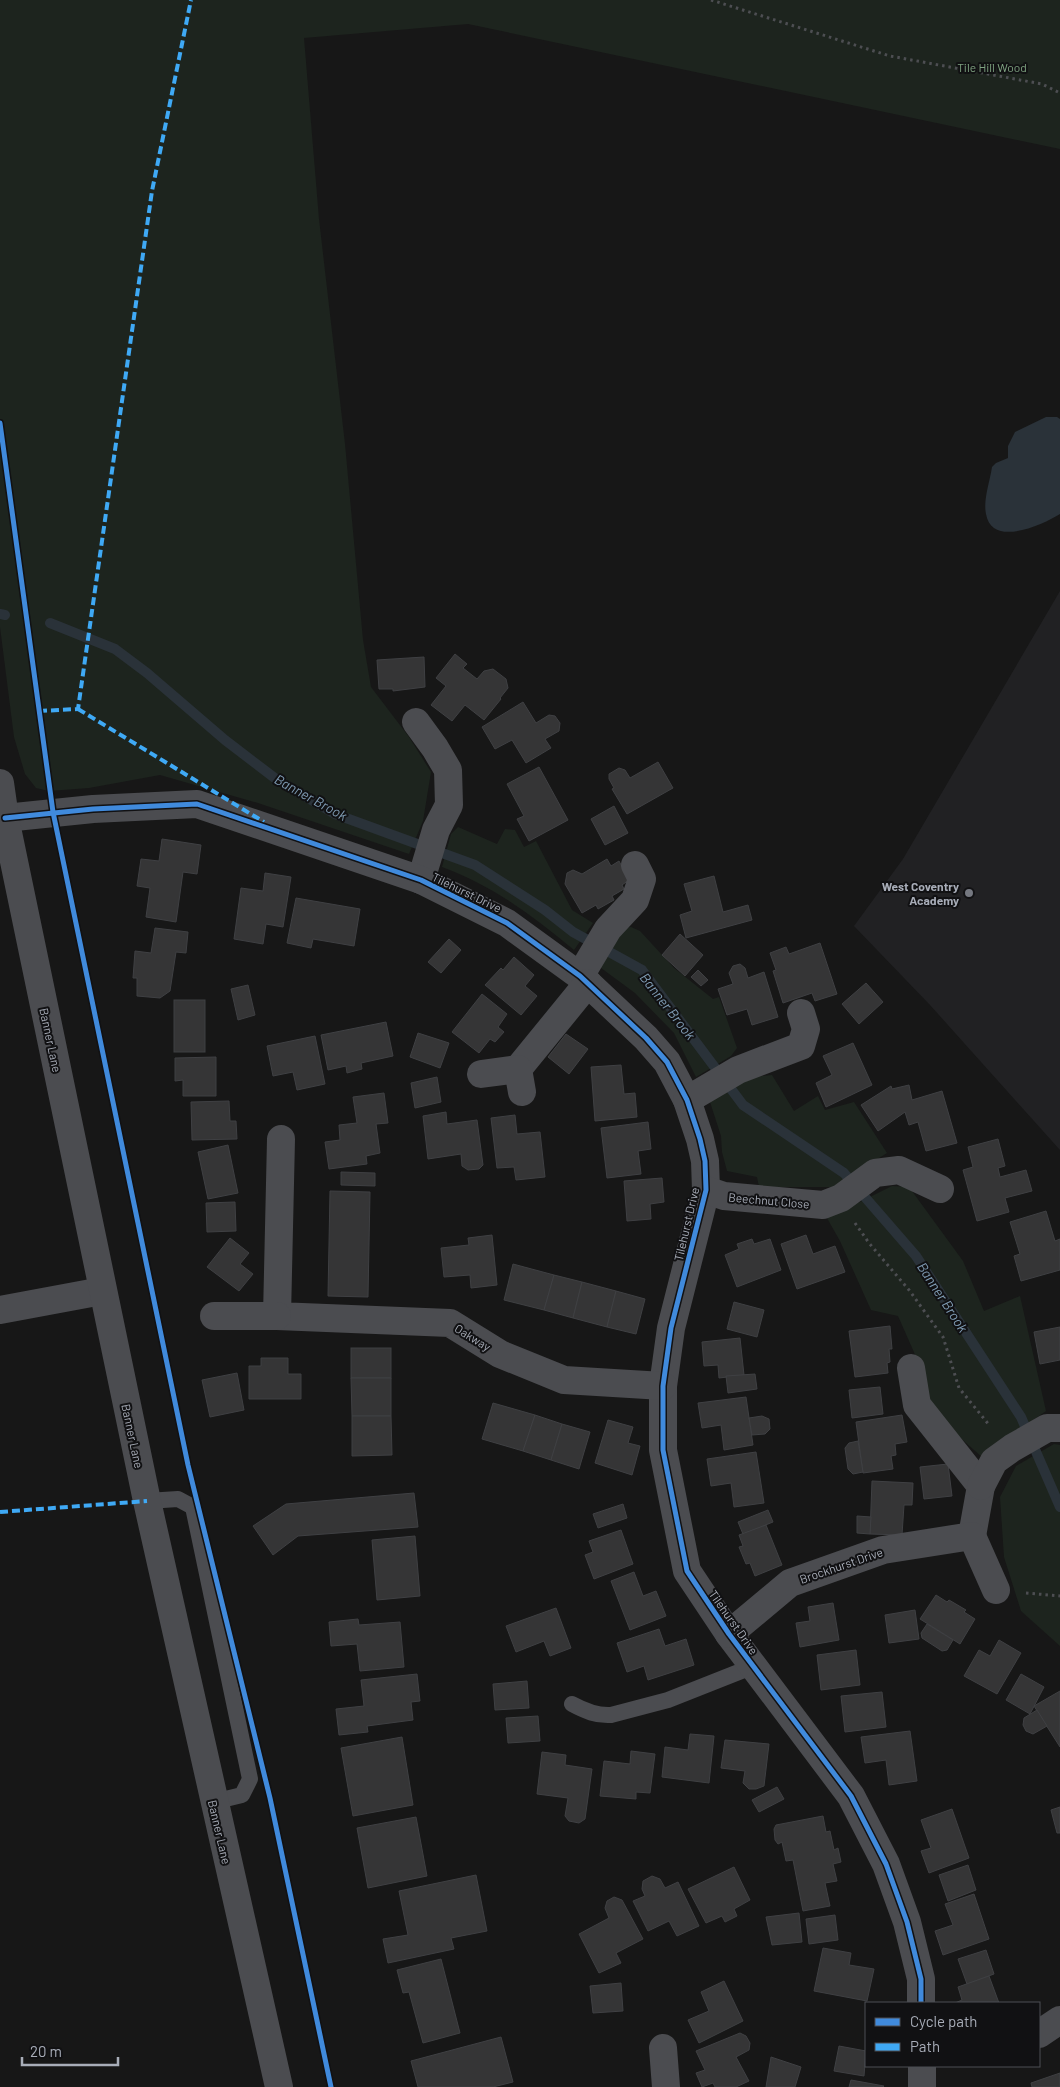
<svg xmlns="http://www.w3.org/2000/svg" width="1060" height="2087" font-family="Barlow,sans-serif">
  <rect width="100%" height="100%" fill="#171717"/>
  <!-- built -->
  <path fill="#212123" d="M1060,591V1150L930,1005L854,926L903,859Z"/>
  <!-- green -->
  <g fill="#1d241e">
    <path d="M0,0H1060V149L468,24L304,38L319,219L345,444L363,640L371,687L409,737L431,772L423,821L409,854L258,803L160,775L89,788L49,791L36,788L25,774L14,737L0,627Z"/>
    <path d="M458,827L497,844L505,829L515,830L524,847L536,841L572,910L593,923L574,950C533,916 492,885 442,867L451,834Z"/>
    <path d="M631,927L640,931L674,968L713,999L719,997L737,1048L731,1056L696,1077L674,1033L635,993L597,965L623,928Z"/>
    <path d="M772,1075L794,1111L818,1096L825,1110L854,1102L887,1153L833,1187H759L757,1177L727,1171L722,1152L721,1136L710,1102L744,1078Z"/>
    <path d="M892,1186L909,1187L963,1261L984,1311L1020,1296L1046,1411L982,1457L957,1435L926,1395L917,1359L898,1316L871,1310L840,1241L823,1211L860,1202Z"/>
    <path d="M1054,1444L1060,1445V1646L1021,1611L1004,1557L1000,1497L1016,1466Z"/>
  </g>
  <!-- water -->
  <path fill="#2a3239" d="M1046,417H1057L1060,419V514C1042,525 992,548 986,514C983,500 990,481 992,467L996,463L1008,458V446L1015,432Z"/>
  <g fill="none" stroke-linecap="round" stroke-linejoin="round">
    <!-- stream -->
    <g stroke="#2a3239" stroke-width="10">
      <path d="M0,614L5,615"/>
      <path d="M50,623L115,649L147,673L225,740L276,779L335,814L475,865L545,910L573,932L642,970L743,1105L844,1173L916,1256L1021,1417L1060,1507"/>
    </g>
  </g>
  <!-- building -->
  <g fill="#353536" stroke="#3f4043">
    <path d="M455,654L467,664L463,668L477,679L484,671L493,669L506,679L508,688L500,698L501,699L484,720L465,705L452,721L431,705L446,686L436,678Z"/>
    <path d="M424,657L425,687L393,691V689H379L377,660Z"/>
    <path d="M523,702L536,723L549,715L555,716L560,723L559,731L545,739L551,748L526,763L512,740L495,749L482,727Z"/>
    <path d="M658,762L673,788L627,814L612,789L614,788L609,779V774L619,768L625,770L630,778Z"/>
    <path d="M539,767L568,820L529,841L517,819L524,816L507,784Z"/>
    <path d="M614,806L628,833L605,845L591,819Z"/>
    <path d="M162,839L201,845L197,874L183,872L176,922L146,917L150,888L137,886L141,859L159,861Z"/>
    <path d="M607,859L611,866L619,861L629,880L622,885L624,889L612,896L614,900L598,909L596,905L582,913L565,884L567,873L573,870L582,874Z"/>
    <path d="M265,873L291,877L283,927L266,924L263,944L234,939L241,888L263,891Z"/>
    <path d="M714,876L723,912L748,905L752,920L686,938L680,915L692,911L684,884Z"/>
    <path d="M296,898L360,909L354,946L313,939L311,948L287,943Z"/>
    <path d="M155,928L188,932L186,953L176,952L170,991L160,998L137,996V978H133L135,951L151,953Z"/>
    <path d="M680,934L703,955L685,976L662,955Z"/>
    <path d="M449,939L461,950L441,973L428,962Z"/>
    <path d="M820,943L837,994L815,1001L812,993L783,1003L773,971L776,970L770,953L786,947L789,954Z"/>
    <path d="M514,957L534,975L525,986L537,996L521,1015L485,985L501,968L503,970Z"/>
    <path d="M740,964L745,968L748,978L764,972L778,1017L752,1025L747,1009L727,1015L718,989L733,984L729,973L733,966Z"/>
    <path d="M698,970L708,980L701,986L691,977Z"/>
    <path d="M866,983L883,1002L859,1024L842,1004Z"/>
    <path d="M248,985L255,1015L238,1020L231,989Z"/>
    <path d="M482,994L507,1014L498,1027L504,1032L495,1042L490,1039L479,1053L452,1032Z"/>
    <rect x="174" y="1000" width="31" height="52"/>
    <path d="M386,1022L393,1056L361,1063L362,1069L347,1073L346,1066L328,1070L321,1035Z"/>
    <path d="M418,1033L449,1043L440,1068L410,1057Z"/>
    <path d="M566,1034L588,1049L569,1074L548,1057Z"/>
    <path d="M315,1036L325,1084L297,1090L293,1072L273,1076L267,1046Z"/>
    <path d="M853,1043L872,1085L826,1107L816,1083L832,1075L823,1056Z"/>
    <path d="M216,1057V1096H183V1080L175,1081V1058Z"/>
    <path d="M621,1065L624,1094L635,1093L637,1117L595,1121L591,1067Z"/>
    <path d="M437,1077L441,1102L415,1108L411,1083Z"/>
    <path d="M909,1085L912,1100L942,1091L957,1143L926,1151L918,1122L909,1125L905,1112L878,1131L861,1105L891,1086L892,1089Z"/>
    <path d="M384,1093L388,1123L376,1124L380,1153L366,1156L367,1164L329,1169L325,1142L340,1140L339,1125L357,1123L353,1097Z"/>
    <path d="M229,1101L230,1121H236L237,1139L192,1140L191,1102Z"/>
    <path d="M446,1112L447,1124L477,1120L483,1165L479,1169L468,1170L462,1166L461,1154L428,1159L423,1116Z"/>
    <path d="M515,1115L517,1134L540,1132L545,1177L516,1180L514,1167L497,1168L491,1118Z"/>
    <path d="M648,1122L651,1149L638,1151L641,1174L607,1178L601,1128Z"/>
    <path d="M998,1139L1005,1166L998,1168L1000,1177L1026,1170L1032,1191L1005,1198L1009,1212L977,1221L963,1170L973,1167L968,1147Z"/>
    <path d="M228,1145L238,1193L208,1199L198,1152Z"/>
    <path d="M341,1172L375,1173V1186L341,1185Z"/>
    <path d="M662,1178L664,1202L650,1204L651,1219L627,1221L624,1181Z"/>
    <path d="M330,1191L370,1192L368,1297L328,1296Z"/>
    <path d="M235,1202L236,1231L207,1232L206,1203Z"/>
    <path d="M1046,1211L1055,1241L1060,1239V1270L1021,1281L1014,1256L1020,1254L1010,1222Z"/>
    <path d="M492,1235L497,1285L471,1288L470,1275L444,1277L441,1248L469,1245L468,1238Z"/>
    <path d="M806,1235L813,1254L835,1246L845,1272L797,1289L781,1244Z"/>
    <path d="M230,1238L249,1253L240,1264L253,1274L239,1291L207,1267Z"/>
    <path d="M752,1239L754,1244L770,1239L781,1270L737,1287L725,1255L739,1249L737,1244Z"/>
    <path d="M513,1264L554,1275L544,1310L504,1300Z"/>
    <path d="M554,1275L582,1282L573,1318L544,1310Z"/>
    <path d="M582,1282L616,1291L607,1327L573,1318Z"/>
    <path d="M616,1291L645,1299L636,1334L607,1327Z"/>
    <path d="M734,1302L764,1310L757,1337L727,1329Z"/>
    <path d="M890,1326L892,1349H889L890,1362L887,1363L888,1373L855,1377L849,1331Z"/>
    <path d="M1060,1327V1360L1040,1364L1034,1332Z"/>
    <path d="M740,1338L744,1375L719,1378L718,1365L704,1366L702,1342Z"/>
    <rect x="351" y="1348" width="40" height="30"/>
    <path d="M261,1358H288V1374H301V1399H249V1366H261Z"/>
    <path d="M237,1373L244,1410L210,1417L202,1380Z"/>
    <path d="M755,1374L757,1389L728,1393L726,1376Z"/>
    <path d="M351,1378H391V1416H352Z"/>
    <path d="M880,1387L883,1414L852,1418L849,1390Z"/>
    <path d="M746,1397L753,1445L724,1450L721,1425L702,1428L698,1403Z"/>
    <path d="M493,1403L535,1415L523,1451L482,1439Z"/>
    <path d="M535,1415L562,1424L551,1460L523,1451Z"/>
    <path d="M902,1415L907,1442L895,1444L896,1455L891,1456L893,1469L863,1473L856,1422Z"/>
    <path d="M352,1416H391L392,1455L352,1456Z"/>
    <path d="M762,1416L769,1419L770,1429L765,1434L752,1435L749,1418Z"/>
    <path d="M608,1420L633,1427L628,1443L640,1446L632,1475L595,1463Z"/>
    <path d="M562,1424L590,1432L579,1469L551,1460Z"/>
    <path d="M858,1441L863,1472L853,1474L848,1469L845,1448L849,1443Z"/>
    <path d="M756,1452L764,1503L734,1507L731,1483L711,1486L707,1459Z"/>
    <path d="M948,1464L952,1496L924,1499L920,1467Z"/>
    <path d="M872,1481L913,1483L912,1505H904L902,1535L870,1534Z"/>
    <path d="M414,1493L418,1527L298,1536L273,1555L253,1526L286,1504Z"/>
    <path d="M623,1504L627,1518L598,1528L593,1514Z"/>
    <path d="M768,1510L773,1522L743,1534L738,1522Z"/>
    <path d="M857,1516L871,1517L870,1534L857,1533Z"/>
    <path d="M766,1525L782,1565L755,1576L750,1563L746,1564L739,1547L743,1546L739,1535Z"/>
    <path d="M621,1530L633,1564L594,1579L585,1555L593,1552L589,1541Z"/>
    <path d="M415,1536L420,1596L377,1600L372,1540Z"/>
    <path d="M634,1572L643,1596L656,1591L666,1616L630,1630L611,1581Z"/>
    <path d="M936,1595L947,1602L949,1600L966,1610L964,1612L975,1619L960,1644L920,1619Z"/>
    <path d="M833,1603L839,1640L800,1647L796,1623L810,1621L808,1607Z"/>
    <path d="M556,1608L571,1648L550,1656L544,1641L516,1652L506,1626Z"/>
    <path d="M915,1610L919,1639L889,1643L885,1615Z"/>
    <path d="M358,1619L359,1625L400,1622L404,1667L360,1671L357,1644L331,1646L329,1622Z"/>
    <path d="M927,1624L953,1640L947,1650L942,1651L922,1638L921,1633Z"/>
    <path d="M659,1629L665,1646L686,1639L694,1665L648,1680L644,1666L627,1672L617,1643Z"/>
    <path d="M999,1640L1021,1653L997,1694L964,1676L979,1650L990,1656Z"/>
    <path d="M856,1650L860,1685L821,1690L817,1655Z"/>
    <path d="M417,1674L420,1701L411,1702L413,1720L367,1726L368,1732L339,1735L336,1709L364,1706L361,1680Z"/>
    <path d="M1021,1674L1044,1687L1030,1714L1006,1700Z"/>
    <path d="M527,1681L529,1708L495,1710L493,1684Z"/>
    <path d="M1060,1691V1747L1034,1706Z"/>
    <path d="M882,1692L886,1727L845,1732L841,1696Z"/>
    <path d="M1037,1710L1047,1726L1033,1734L1026,1731L1023,1725L1024,1718Z"/>
    <path d="M538,1716L540,1741L508,1743L506,1718Z"/>
    <path d="M910,1731L917,1781L889,1785L886,1760L865,1763L861,1737Z"/>
    <path d="M690,1734L714,1736L709,1783L662,1777L665,1747L688,1750Z"/>
    <path d="M402,1737L413,1805L353,1816L341,1748Z"/>
    <path d="M725,1740L769,1744L764,1786L756,1789H749L743,1783L745,1771L721,1768Z"/>
    <path d="M631,1751L655,1754L650,1793L636,1792V1799L600,1796L604,1761L630,1764Z"/>
    <path d="M542,1752L566,1755L565,1765L592,1769L585,1819L579,1823L569,1821L565,1816L568,1798L537,1794Z"/>
    <path d="M777,1787L784,1799L759,1812L752,1800Z"/>
    <path d="M1060,1807V1833H1057L1051,1810Z"/>
    <path d="M952,1809L969,1858L929,1873L921,1851L931,1848L921,1820Z"/>
    <path d="M823,1816L826,1832L830,1831L834,1850L838,1848L841,1862L833,1864L837,1881L825,1883L830,1906L803,1911L793,1860L786,1861L782,1842L778,1844L775,1840L774,1829L776,1825Z"/>
    <path d="M416,1817L427,1876L368,1888L357,1828Z"/>
    <path d="M968,1865L976,1890L948,1901L939,1875Z"/>
    <path d="M734,1867L750,1900L734,1909L737,1916L725,1922L722,1916L706,1923L688,1889Z"/>
    <path d="M476,1875L487,1931L451,1938L454,1949L388,1963L383,1939L408,1935L399,1891Z"/>
    <path d="M652,1876L660,1879L665,1888L678,1882L699,1926L677,1936L669,1921L648,1931L633,1901L645,1896L642,1889L643,1881Z"/>
    <path d="M974,1894L989,1939L943,1955L935,1931L953,1925L945,1904Z"/>
    <path d="M614,1897L622,1900L643,1939L616,1953L621,1963L599,1973L579,1934L609,1918L605,1908L607,1901Z"/>
    <path d="M799,1913L802,1942L772,1945L766,1917Z"/>
    <path d="M835,1915L838,1940L809,1944L806,1919Z"/>
    <path d="M823,1948L851,1953L849,1965L874,1969L867,2001L814,1991Z"/>
    <path d="M986,1950L994,1974L967,1984L958,1959Z"/>
    <path d="M441,1959L460,2033L423,2043L409,1992L403,1993L397,1970Z"/>
    <path d="M989,1976L999,2003H955L962,2000L958,1987Z"/>
    <path d="M724,1981L743,2021L699,2043L688,2020L709,2011L701,1992Z"/>
    <path d="M621,1983L623,2011L593,2013L590,1986Z"/>
    <path d="M740,2033L746,2036L750,2043L749,2050L736,2057L749,2081L736,2087H715L713,2083L702,2087L696,2073L705,2070L696,2051Z"/>
    <path d="M501,2037L513,2082L493,2087H418L411,2061Z"/>
    <path d="M839,2046L866,2051L864,2076L834,2071Z"/>
    <path d="M771,2057L801,2067L795,2087H766Z"/>
    <path d="M1060,2073V2087H1032L1031,2083Z"/>
    <path d="M851,2080L884,2086L883,2087H849Z"/>
  </g>
  <g fill="none" stroke-linecap="round" stroke-linejoin="round">
    <!-- path -->
    <g stroke="#4d4e52" stroke-width="3" stroke-dasharray="2.5 4" stroke-linecap="butt">
      <path d="M711,0L890,56L1042,84L1060,93"/>
      <path d="M855,1223L869,1243L909,1290L943,1337L959,1388L990,1426"/>
      <path d="M1026,1593L1060,1596"/>
    </g>
    <!-- service -->
    <g stroke="#4b4c50" stroke-width="16">
      <path d="M147,1501L178,1499L193,1507L250,1779L242,1795L213,1802"/>
      <path d="M572,1704C585,1711 597,1716 611,1715L668,1700L754,1666"/>
    </g>
    <!-- minor -->
    <g stroke="#4b4c50" stroke-width="28">
      <path d="M416,722L435,748L448,770L449,805L436,830L421,880"/>
      <path d="M5,818L93,809L197,804L421,880L507,923L580,976L646,1038L667,1062L687,1100L700,1139L705,1161L706,1190L671,1328L663,1386V1450L687,1571L729,1634L851,1796L886,1864L907,1922L921,1979V2003"/>
      <path d="M580,976L608,929L635,900L642,879L635,865"/>
      <path d="M518,1069L588,983"/>
      <path d="M481,1074L518,1069L522,1092"/>
      <path d="M687,1100L738,1070L801,1046L806,1029L801,1013"/>
      <path d="M281,1139L277,1316L450,1323L500,1354L564,1380L663,1386"/>
      <path d="M706,1190L724,1196L823,1205L841,1198L875,1173L899,1170L940,1189"/>
      <path d="M0,1310L102,1291"/>
      <path d="M214,1316H277"/>
      <path d="M911,1368L917,1405L981,1486L972,1536"/>
      <path d="M981,1486L994,1461L1012,1448L1047,1428H1060"/>
      <path d="M729,1634L790,1583L883,1550L972,1536L996,1590"/>
      <path d="M1039,2034L1060,2020"/>
      <path d="M663,2048L666,2087"/>
      <path d="M922,2066V2087"/>
    </g>
    <!-- tertiary -->
    <path stroke="#4b4c50" stroke-width="28" d="M0,783L5,818L147,1501L279,2087"/>
    <!-- quiet -->
    <g stroke="#3fa9f5" stroke-width="4" stroke-dasharray="8 4" stroke-linecap="butt">
      <path d="M78,709L264,822"/>
      <path d="M39,711L78,709L152,191L191,0"/>
      <path d="M0,1512L147,1501"/>
    </g>
    <!-- cycleway casing -->
    <g stroke="#111113" stroke-width="8">
      <g id="cycleway">
        <path d="M0,423L53,812L188,1465L270,1798L331,2087"/>
        <path d="M5,818L93,809L197,804L421,880L507,923L580,976L646,1038L667,1062L687,1100L700,1139L705,1161L706,1190L671,1328L663,1386V1450L687,1571L729,1634L851,1796L886,1864L907,1922L921,1979V2003"/>
      </g>
    </g>
    <!-- cycleway -->
    <use href="#cycleway" stroke="#408adc" stroke-width="5"/>
  </g>
  <!-- markers -->
  <circle fill="#757880" stroke="#111113" stroke-width="2" cx="969" cy="893" r="5"/>
  <g text-anchor="middle" dominant-baseline="central" stroke-width="4" stroke-linejoin="round" paint-order="stroke">
    <!-- park labels -->
    <g font-size="12" fill="#7fa381" stroke="#111113">
      <text x="992" y="67">Tile Hill Wood</text>
    </g>
    <!-- poi labels -->
    <g font-size="12" font-weight="bold" fill="#a8adb8" stroke="#111113" text-anchor="end">
      <text x="959" y="886">West Coventry<tspan x="959" dy="14">Academy</tspan></text>
    </g>
    <!-- street labels -->
    <g font-size="12" fill="#a8adb8" stroke="#111113">
      <text transform="translate(467 892) rotate(26)">Tilehurst Drive</text>
      <text transform="translate(51 1040) rotate(78)">Banner Lane</text>
      <text transform="translate(769 1200) rotate(5)">Beechnut Close</text>
      <text transform="translate(686 1224) rotate(-77)">Tilehurst Drive</text>
      <text transform="translate(473 1337) rotate(32)">Oakway</text>
      <text transform="translate(133 1436) rotate(78)">Banner Lane</text>
      <text transform="translate(841 1565) rotate(-19)">Brockhurst Drive</text>
      <text transform="translate(734 1622) rotate(55)">Tilehurst Drive</text>
      <text transform="translate(220 1832) rotate(77)">Banner Lane</text>
    </g>
    <!-- water labels -->
    <g font-size="14" font-style="italic" fill="#7f9bb3" stroke="#111113">
      <text transform="translate(311 797) rotate(29)">Banner Brook</text>
      <text transform="translate(668 1006) rotate(52)">Banner Brook</text>
      <text transform="translate(943 1297) rotate(57)">Banner Brook</text>
    </g>
  </g>
  <!-- legend -->
  <rect x="865" y="2002" width="175" height="65" fill="#111113" stroke="#4d4f55"/>
  <rect x="875" y="2018" width="25" height="8" fill="#408adc" stroke="#4d4f55"/>
  <text x="910" y="2027" font-size="15" fill="#a8adb8">Cycle path</text>
  <rect x="875" y="2043" width="25" height="8" fill="#3fa9f5" stroke="#4d4f55"/>
  <text x="910" y="2052" font-size="15" fill="#a8adb8">Path</text>
  <!-- scale -->
  <path d="M22 2057v8h96v-8" fill="none" stroke="#a8adb8" stroke-width="2.5"/>
  <text x="30" y="2057" font-size="15" fill="#a8adb8" stroke="#111113" stroke-width="4" paint-order="stroke">20 m</text>
</svg>
